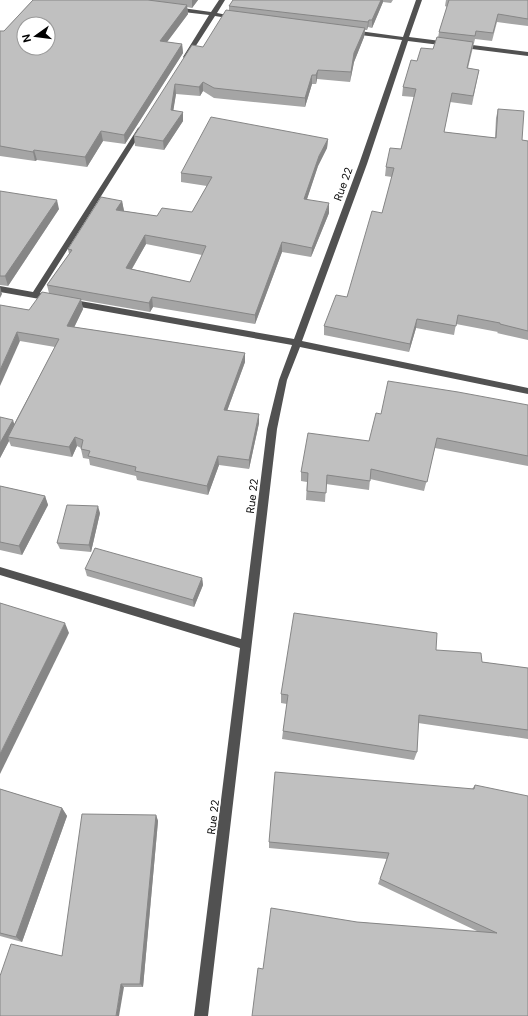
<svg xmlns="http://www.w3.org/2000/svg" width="528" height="1016" font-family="'DM Sans',sans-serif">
  <rect width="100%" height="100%" fill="#fff"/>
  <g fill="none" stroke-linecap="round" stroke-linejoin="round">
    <!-- minor -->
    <g fill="#515151" fill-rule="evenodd">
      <path d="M219,0H225L217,13L237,17L234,19L215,16L188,58H184L183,57L209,15L175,11L172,9L175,7L211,12Z"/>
      <path d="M416,0H422L409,37L528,52V56L408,41L367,164L302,341L528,388V394L300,347L287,380L277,429L208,1016H194L240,648L0,575V567L241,639L267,429L279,380L292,345L69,305L65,302L69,299L294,339L359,164L402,40L352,34L349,32L352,30L403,37Z"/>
      <path d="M141,126L144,128L40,293L54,296L55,298L54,300L51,301L0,292V286L33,292L138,128Z"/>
    </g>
  </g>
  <!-- wall -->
  <g fill="#a5a5a5" fill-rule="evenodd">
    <path d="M33,0H198L192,8L187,7L188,14L167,42L182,44L183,53L125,144L103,141L87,167L37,160L35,161L0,156V31H4Z"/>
    <path d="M233,0H393L391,3L383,2L372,28L368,27L367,30H365L364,37L354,62L350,82L317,79L316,84H312L305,107L214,98L203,91L200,96L176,94L173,110L183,121L164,150L135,146L134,136L203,47L229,10V6Z"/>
    <path d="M446,0H528V26L497,22L492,41L475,39L468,68L479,70L472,105L450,102L444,132L495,138L496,118L498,109L522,140L528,141V340L497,333L498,332L456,324L454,335L416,328L409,352L324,335V326L347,297L382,213L392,177L385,176L386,167L401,149L414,97L402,96L403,87L417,61L433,49L438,38L439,32L447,7L445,6Z"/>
    <path d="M328,139L327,148L318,166L307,199L329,213L311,257L282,252L255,324L153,307L150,312L81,300L83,309L74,327L245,353V362L227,411L259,423L249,469L219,465L208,495L137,480L136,476L90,465L89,459L83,458L81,449V448L77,446L72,457L11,446L9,441L0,458V417L14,424L55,347L20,341L0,305L29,310L49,293L47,285L69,254L68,249L122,201L124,211L157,216L192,212L207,186L181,182V173ZM146,244L202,255L190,282L132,269Z"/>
    <path d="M0,191L59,209L8,286L0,285Z"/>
    <path d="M528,405V466L435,448L424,491L370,479L369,490L326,484L325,502L306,500L307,482L301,481V472L369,441L381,414Z"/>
    <path d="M0,486L45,496L48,505L22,555L0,550Z"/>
    <path d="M100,513L91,552L60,549L57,543Z"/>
    <path d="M85,569L202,578L203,585L194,607L87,576Z"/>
    <path d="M436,650L482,662L528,668V739L418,723L417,752L414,760L282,739L283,731L287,704L281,703V694Z"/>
    <path d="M475,785L528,1016L263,969L357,922L479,932L378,884L387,859L269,848V842L472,789Z"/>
    <path d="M0,789L62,808L67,816L22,942L0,936Z"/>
    <path d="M156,815L158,821L143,987H124L62,956Z"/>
  </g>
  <!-- shaded-wall -->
  <g fill="#868686">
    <path d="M192,0H198L192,8Z"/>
    <path d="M381,0H383V2L372,28V20Z"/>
    <path d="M187,5L188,14L161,50L160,41Z"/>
    <path d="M369,20L368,27L367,30L368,22Z"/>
    <path d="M365,28L364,37L354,62L350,82L351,72L354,53Z"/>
    <path d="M182,44L183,53L125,144L124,135Z"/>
    <path d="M318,70L317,79L316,84V75Z"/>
    <path d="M312,75V84L305,107V98Z"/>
    <path d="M203,82V91L200,96L199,87Z"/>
    <path d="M175,84L176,94L172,119L171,110Z"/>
    <path d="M183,112V121L164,150L163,141Z"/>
    <path d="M101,131L103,141L87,167L85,157Z"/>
    <path d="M328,139L327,148L318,166L304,208V199L319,156Z"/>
    <path d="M34,150L37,160L35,161L33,152Z"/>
    <path d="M57,200L59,209L8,286L5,276Z"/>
    <path d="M122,201L124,211L116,210Z"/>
    <path d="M329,203V213L311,257L312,248Z"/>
    <path d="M145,235L146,244L127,277L126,268Z"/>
    <path d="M282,242V252L255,324V315Z"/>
    <path d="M0,286L2,294L0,298Z"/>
    <path d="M152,297L153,307L150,312L149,303Z"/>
    <path d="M81,299L83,309L70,336L67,326Z"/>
    <path d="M417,319L416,328L409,352L410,344Z"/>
    <path d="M17,332L20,341L0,386V370Z"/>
    <path d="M245,353V362L224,419V410Z"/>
    <path d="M259,414V423L249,469V460Z"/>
    <path d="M13,420L16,429L8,437L9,441L0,458V443Z"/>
    <path d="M75,437L77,446L72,457L69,447Z"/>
    <path d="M218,456L219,465L208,495L207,486Z"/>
    <path d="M45,496L48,505L22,555L19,546Z"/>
    <path d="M98,506L100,513L91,552L89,545Z"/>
    <path d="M202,578L203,585L194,607L193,600Z"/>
    <path d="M65,623L69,633L0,774V754Z"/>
    <path d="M62,808L67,816L22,942L16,937Z"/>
    <path d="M156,815L158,821L143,987L140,984Z"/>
    <path d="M121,984L124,987L119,1016H116Z"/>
  </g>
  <!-- building -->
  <g fill="#c0c0c0" stroke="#868686" fill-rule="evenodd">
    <path d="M33,0H148L187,5L160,41L182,44L124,135L101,131L85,157L34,150L33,152L0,146V31H4ZM24,24H48V48H24Z"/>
    <path d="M233,0H381L372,20H369L368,22L229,6Z"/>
    <path d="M449,0H528V19L498,14L493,33L476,31L475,36L439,32Z"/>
    <path d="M226,10L365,28L354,53L351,72L318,70L316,75H312L305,98L214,88L203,82L199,87L175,84L171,110L183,112L163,141L134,136L192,45L203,47Z"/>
    <path d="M437,37L473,42L467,68L479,70L473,96L452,93L444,132L496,138L498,109L524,111L522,140L528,141V331L500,324V323L458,315L456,326L417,319L410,344L324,326L336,295L347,297L372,211L382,213L394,168L386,167L390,148L401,149L416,89L403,87L411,60L417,61L421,48L433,49Z"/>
    <path d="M211,117L328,139L319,156L304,199L329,203L312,248L282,242L255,315L152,297L149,303L47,285L72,250L68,249L101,197L122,201L116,210L157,216L162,208L192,212L212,177L181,173ZM145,235L206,246L190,282L126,268Z"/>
    <path d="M0,191L57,200L5,276H0Z"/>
    <path d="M42,292L81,299L67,326L245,353L224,410L259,414L249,460L218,456L207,486L135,471L136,467L88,456L90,451L81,449L83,440L75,437L69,447L8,437L59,339L17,332L0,370V305L29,310Z"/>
    <path d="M388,381L458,392L528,405V456L437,438L427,482L371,469L370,481L327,475L326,493L307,491L308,473L301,472L308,433L369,441L376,413L381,414Z"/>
    <path d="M0,417L13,420L0,443Z"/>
    <path d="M0,486L45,496L19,546L0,542Z"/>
    <path d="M67,505L98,506L89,545L57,543Z"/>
    <path d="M95,548L202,578L193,600L85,569Z"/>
    <path d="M0,603L65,623L0,754Z"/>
    <path d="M294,613L437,633L436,650L481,653L482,662L528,668V730L419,715L417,752L283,731L288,695L281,694Z"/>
    <path d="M275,772L474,789L475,785L528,796V1016H252L258,968L263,969L271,908L357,922L497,933L380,879L389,853L269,842Z"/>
    <path d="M0,789L62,808L16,937L0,933Z"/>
    <path d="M82,814L156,815L140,984H121L116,1016H0V976L11,944L62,956Z"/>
  </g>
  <g text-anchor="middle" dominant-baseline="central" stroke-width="3.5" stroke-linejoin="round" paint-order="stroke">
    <!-- street labels -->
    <g font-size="11" fill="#000" stroke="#fff">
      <text transform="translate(343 184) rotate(-70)">Rue 22</text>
      <text transform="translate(252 496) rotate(-83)">Rue 22</text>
      <text transform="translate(213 817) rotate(-83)">Rue 22</text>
    </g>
  </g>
  <!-- north arrow -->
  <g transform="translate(36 36) rotate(256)"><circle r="19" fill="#ffffff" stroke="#999999"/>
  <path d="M0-3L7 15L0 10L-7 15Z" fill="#000000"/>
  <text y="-6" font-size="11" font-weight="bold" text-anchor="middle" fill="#000000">N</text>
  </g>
</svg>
